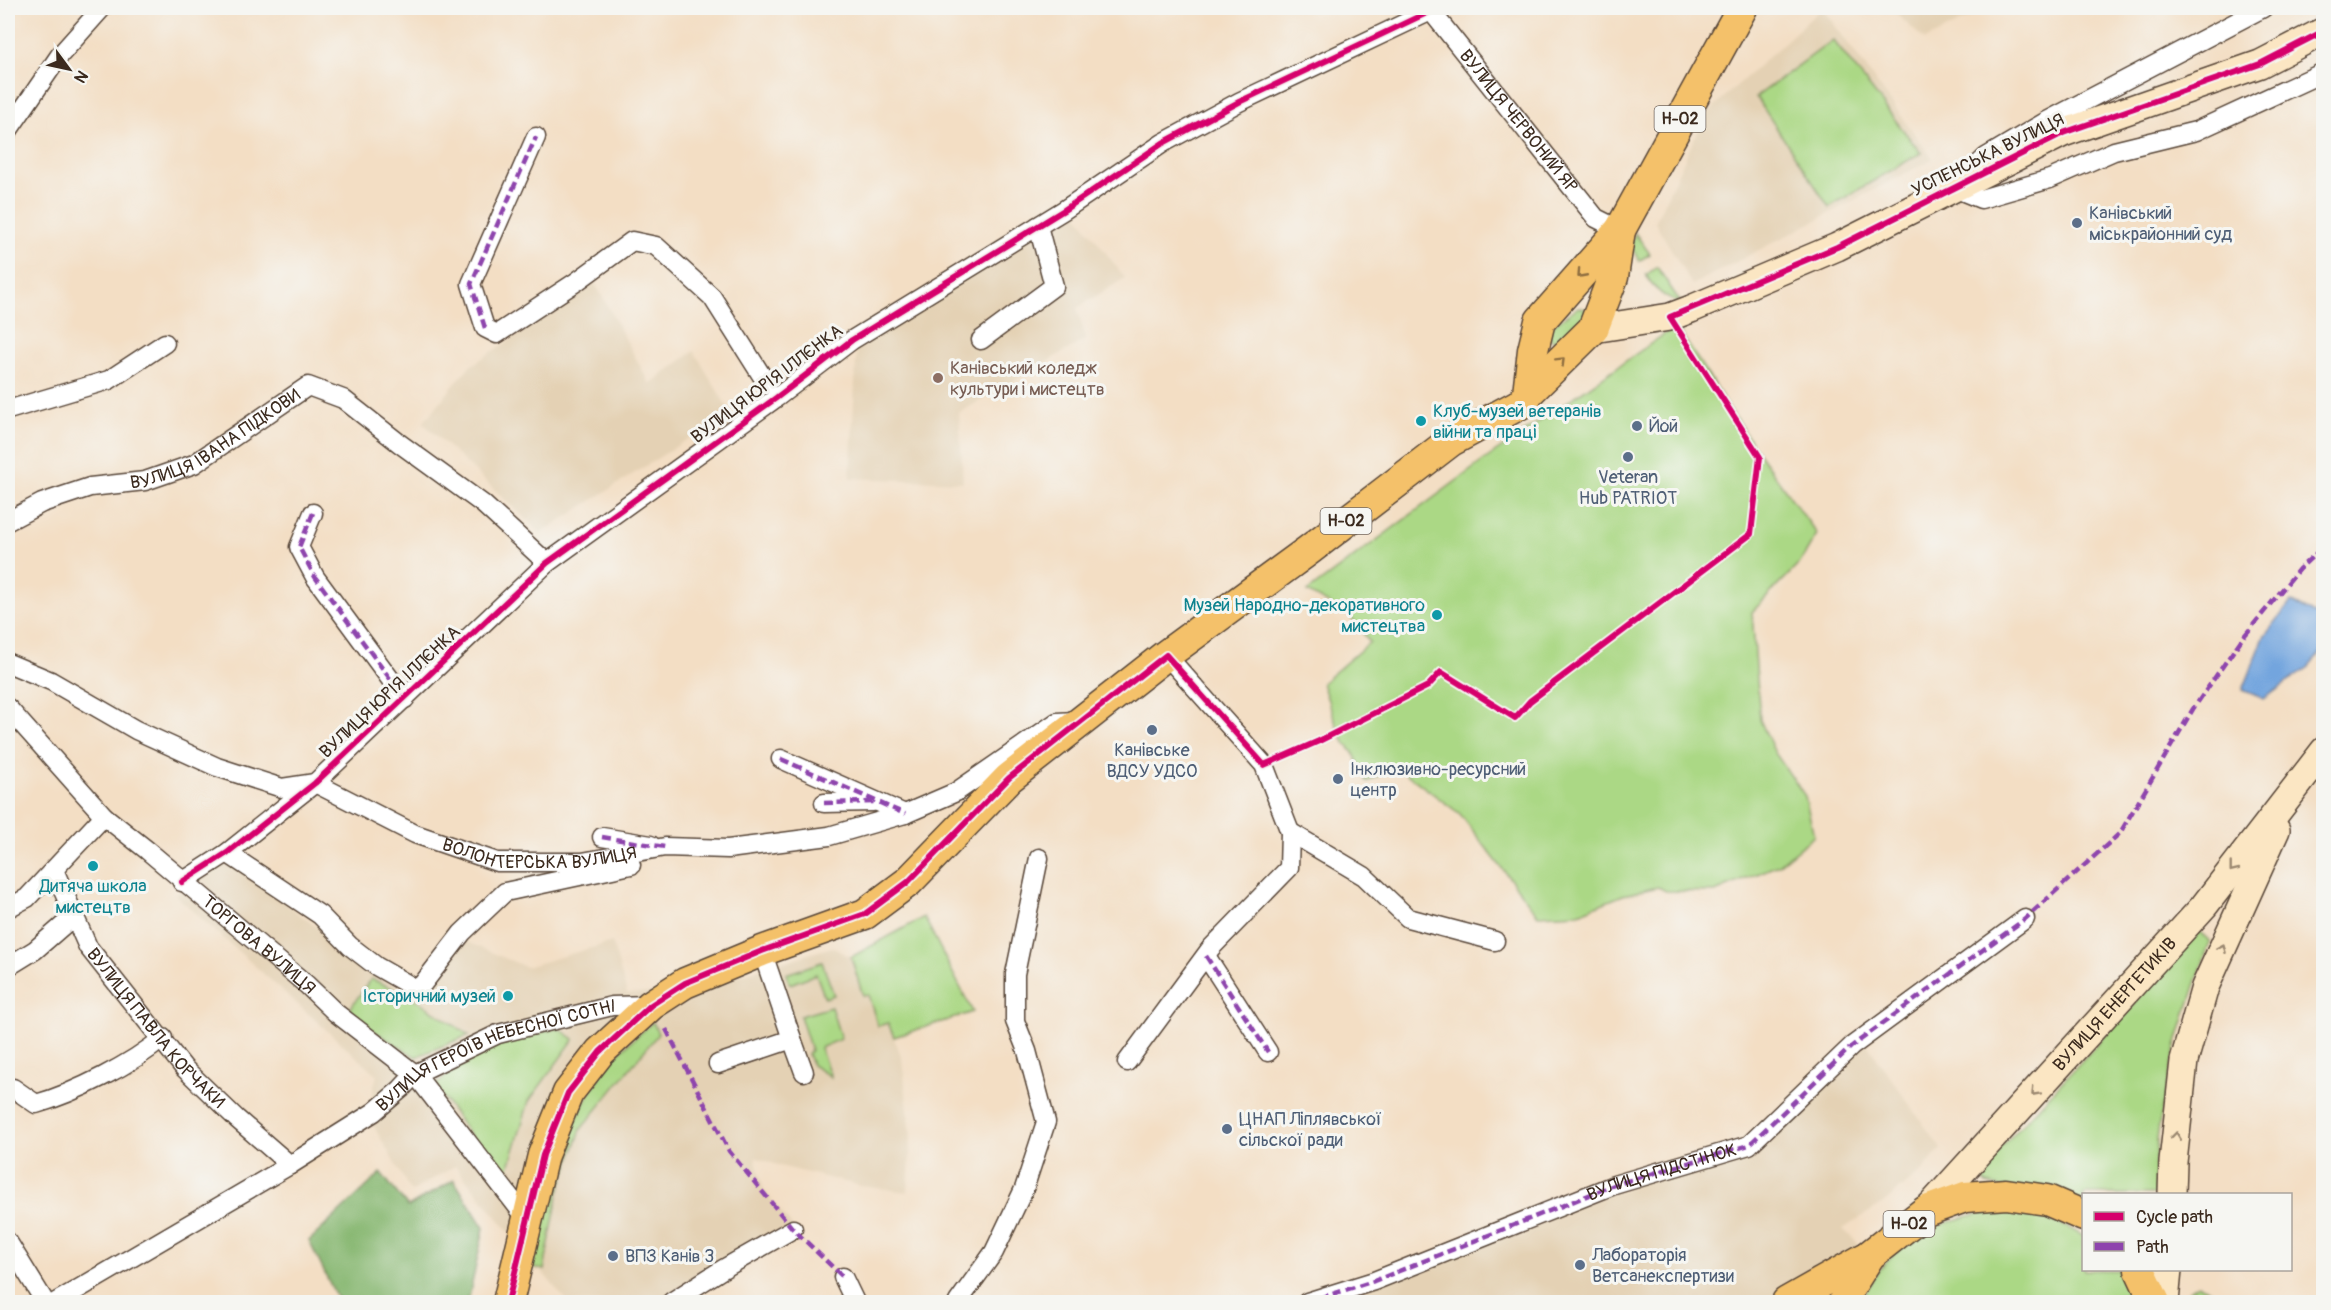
<svg xmlns="http://www.w3.org/2000/svg" width="2331" height="1310" font-family="Pangolin,sans-serif">
  <rect width="100%" height="100%" fill="#f6f6f2"/>
  <filter id="ink" filterUnits="userSpaceOnUse"><feTurbulence type="fractalNoise" baseFrequency=".0167" numOctaves="2"/><feDisplacementMap in="SourceGraphic" scale="12" xChannelSelector="R" yChannelSelector="G"/><feConvolveMatrix kernelMatrix="1 2 1 2 8 2 1 2 1" color-interpolation-filters="sRGB"/></filter>
  <filter id="wash" filterUnits="userSpaceOnUse"><feTurbulence type="fractalNoise" baseFrequency=".008" numOctaves="4" result="noise"/><feDisplacementMap in="SourceGraphic" scale="24" xChannelSelector="R" yChannelSelector="G"/><feGaussianBlur stdDeviation="1.35" result="paint"/><feColorMatrix in="noise" values="0 0 0 0 0 0 0 0 0 0 0 0 0 0 0 0 0 1.4 0 .05"/><feComposite in="paint" operator="in"/></filter>
  <g filter="url(#wash)">
    <rect width="100%" height="100%" fill="#f3dec4"/>
    <!-- built -->
    <g fill="#e4d1b4">
      <path d="M1822,8L1933,159L1692,285L1655,222L1706,114Z"/>
      <path d="M1890,8H1988L1925,40Z"/>
      <path d="M1072,208L1125,278L1077,308L1086,339L959,413L963,482L850,478L857,343Z"/>
      <path d="M595,283L650,384L694,351L730,412L541,533L423,423L469,367Z"/>
      <path d="M228,859L359,960L408,992L448,934L526,967L612,942L627,994L688,991L832,947L851,957L863,996L867,995L878,1026L888,1023L902,1058L911,1137L908,1192L861,1186L780,1166L755,1157L764,1190L794,1229L685,1302H567L455,1166L411,1192L367,1114L377,1075L175,895Z"/>
      <path d="M1866,1043L1941,1149L1921,1172L1883,1203L1843,1229L1870,1255L1844,1302H1307L1749,1145Z"/>
    </g>
    <!-- green -->
    <g fill="#abd885" stroke="#738152" stroke-width="1.5">
      <path d="M1833,40L1921,153L1829,207L1756,97Z"/>
      <path d="M1635,233L1650,254L1639,261L1631,246Z"/>
      <path d="M1657,267L1681,303C1665,299 1655,290 1646,275Z"/>
      <path d="M1578,307L1589,310L1591,321L1560,344L1549,338L1550,327Z"/>
      <path d="M1676,326L1753,445L1817,534L1800,563L1752,612L1760,720L1775,753L1805,796L1814,836L1778,865L1715,892L1666,891L1658,887L1623,895L1579,913L1538,915L1460,814L1397,767L1367,782L1354,754L1343,740L1336,724L1322,683L1370,642L1350,616L1307,592L1487,458Z"/>
      <path d="M924,917L973,1012L894,1037L888,1023L878,1026L868,995L863,996L851,957Z"/>
      <path d="M2201,932L2210,942C2183,1020 2151,1111 2155,1194H2084L2083,1205L1986,1184L1977,1173L2132,1007L2152,979L2192,934Z"/>
      <path d="M822,962L834,995L825,998L816,974L790,984L786,974Z"/>
      <path d="M371,979L409,995L469,1035L416,1057L346,1014Z"/>
      <path d="M831,1007L841,1039L820,1048L831,1077L812,1065L808,1054L811,1050L800,1016Z"/>
      <path d="M653,1022L658,1034L581,1129L558,1195L544,1270L532,1268C549,1194 564,1119 613,1059C624,1046 640,1034 653,1022Z"/>
      <path d="M558,1028L574,1039L529,1101L508,1170L482,1152L435,1086L460,1063L500,1043Z"/>
      <path d="M1985,1212C2025,1213 2049,1215 2083,1236L2084,1270H2121L2141,1302H1860C1867,1291 1873,1277 1882,1267C1911,1232 1943,1222 1985,1212Z"/>
      <path d="M2198,1285L2206,1288L2214,1294L2215,1302H2186L2185,1297L2190,1290Z"/>
    </g>
    <!-- forest -->
    <path fill="#88b872" stroke="#627148" stroke-width="1.5" d="M381,1173L408,1207L454,1180L484,1228L468,1302H339L309,1241Z"/>
    <!-- water -->
    <path fill="#73a5de" stroke="#57687e" stroke-width="1.5" d="M2291,602C2323,619 2324,612 2323,650L2309,667L2264,699L2243,690L2264,637Z"/>
    <g fill="none" stroke-linecap="round" stroke-linejoin="round">
      <!-- stream -->
      <path stroke="#73a5de" stroke-width="5" d="M2320,618L2324,614"/>
    </g>
  </g>
  <g filter="url(#ink)">
    <g fill="none" stroke-linecap="round" stroke-linejoin="round">
      <!-- street casing -->
      <g stroke="#574537" stroke-width="21">
        <g id="street">
          <path id="s1" d="M1422,8L1431,11L1596,218L1620,230"/>
          <path d="M2263,8L2047,121L1986,157L1954,188L1981,199L2050,179L2114,151L2196,131L2324,72"/>
          <path d="M8,131L60,55L102,8"/>
          <path d="M536,137L471,284L485,328L497,334L576,282L632,241L656,246L712,297L767,384"/>
          <path d="M981,340L1054,286L1038,226"/>
          <path d="M8,410L109,380L165,343"/>
          <path d="M313,513L299,547L315,577L405,699"/>
          <path id="s2" d="M8,521L42,503L90,487L145,481L194,464L308,386L343,399L399,443L483,504L547,563"/>
          <path id="s3" d="M8,663L51,681L136,730L217,767L282,788L315,783L415,834L497,862H582L665,847L728,849L829,836L905,814L956,792L1057,722L1075,721"/>
          <path id="s4" d="M8,708L104,816L147,850L307,985L336,1013L415,1074L527,1219"/>
          <path d="M781,759L905,814"/>
          <path d="M824,803L873,802"/>
          <path d="M1290,832L1364,876L1408,918L1495,941"/>
          <path d="M602,837L651,845"/>
          <path d="M227,853L320,915L350,946L376,966L418,990L462,933L505,892L631,865"/>
          <path id="s5" d="M54,870L88,947L184,1068L237,1119L290,1165"/>
          <path d="M182,882L227,853L315,783L547,563L776,398L852,340L1064,210L1163,143L1239,102L1437,8"/>
          <path d="M8,908L27,898L104,816"/>
          <path d="M1206,956L1268,1052"/>
          <path d="M9,966L35,950L74,916"/>
          <path d="M792,1039L804,1072"/>
          <path d="M1127,1062L1211,948L1289,868L1290,832L1264,765L1166,655"/>
          <path d="M718,1064L792,1039L762,951"/>
          <path d="M8,1089L13,1088L36,1104C75,1093 132,1064 163,1038"/>
          <path d="M8,1242L45,1302"/>
          <path d="M843,1277L855,1302"/>
          <path id="s6" d="M56,1302L290,1165L374,1112L401,1089L415,1074L498,1034L612,1006L651,1005"/>
          <path d="M671,1302L723,1269L793,1229"/>
          <path d="M958,1302L994,1252L1024,1189L1046,1122L1027,1051L1015,1021V974L1039,858"/>
          <path d="M1307,1302L1374,1281L1614,1185L1749,1145L1852,1046L2025,919"/>
        </g>
      </g>
      <!-- secondary casing -->
      <g stroke="#574537" stroke-width="30">
        <g id="secondary">
          <path d="M1593,329L1670,317L1691,309L1837,247L2063,133L2260,64L2324,31"/>
          <path d="M2172,1194L2173,1162L2184,1061L2205,987L2276,830"/>
          <path id="s7" d="M1926,1211L2204,906L2324,751"/>
          <path d="M2165,1302L2168,1270"/>
        </g>
      </g>
      <!-- primary casing -->
      <g stroke="#574537" stroke-width="33">
        <g id="primary">
          <path d="M1528,393L1593,329L1613,277L1620,230"/>
          <path d="M2140,1270L2155,1302"/>
          <path d="M508,1302L543,1155L568,1093L600,1052L651,1005L685,983L762,951L865,914L908,882L1009,778L1166,655L1309,550L1451,441L1524,402L1528,393L1533,350L1540,321L1620,230L1742,8"/>
          <path d="M1787,1302L1865,1258"/>
          <path d="M1844,1302L1848,1290L1870,1255L1926,1211L1965,1197L2006,1194L2047,1200L2084,1216"/>
        </g>
      </g>
      <!-- street -->
      <use href="#street" stroke="#fff" stroke-width="18"/>
      <!-- secondary -->
      <use href="#secondary" stroke="#fbe6c3" stroke-width="27"/>
      <!-- primary -->
      <use href="#primary" stroke="#f4c16a" stroke-width="30"/>
      <!-- quiet -->
      <g stroke="#8e44ad" stroke-width="4.5" stroke-dasharray="9 4.5" stroke-linecap="butt">
        <path d="M485,328L471,284L536,137"/>
        <path d="M313,513L299,547L315,577L405,699"/>
        <path d="M781,759L905,814"/>
        <path d="M824,803L875,802"/>
        <path d="M602,837L665,847"/>
        <path d="M1206,956L1268,1052"/>
        <path d="M666,1029L729,1151L793,1229L843,1277"/>
        <path id="s8" d="M1307,1302L1374,1281L1614,1185L1749,1145L1852,1046L2025,919L2120,833L2193,709L2241,640L2299,569L2324,546"/>
      </g>
      <!-- cycleway casing -->
      <g stroke="#f6f6f2" stroke-width="10">
        <g id="cycleway">
          <path d="M182,882L227,853L315,783L547,563L776,398L852,340L1064,210L1163,143L1239,102L1437,8"/>
          <path d="M508,1302L543,1155L568,1093L600,1052L651,1005L685,983L762,951L865,914L908,882L1009,778L1166,655L1264,765L1319,741L1428,686L1441,672L1515,718L1530,701L1751,534L1760,457L1670,317L1837,247L2063,133L2260,64L2324,31"/>
        </g>
      </g>
      <!-- cycleway -->
      <use href="#cycleway" stroke="#d6006c" stroke-width="6"/>
    </g>
    <!-- one-way arrows -->
    <defs><path id="oneway-chevron" d="M-2-3.5L2.5 0L-2 3.5" fill="none" stroke-width="1.6" stroke-linecap="round" stroke-linejoin="round" transform="scale(1.5)"/></defs>
    <g stroke="#8e6e40">
      <use href="#oneway-chevron" transform="translate(1581 274) rotate(132)"/>
      <use href="#oneway-chevron" transform="translate(1561 361) rotate(-45)"/>
    </g>
    <g stroke="#9b8870">
      <use href="#oneway-chevron" transform="translate(2233 868) rotate(128)"/>
      <use href="#oneway-chevron" transform="translate(2222 948) rotate(-66)"/>
      <use href="#oneway-chevron" transform="translate(2035 1092) rotate(133)"/>
      <use href="#oneway-chevron" transform="translate(2176 1136) rotate(-83)"/>
    </g>
  </g>
  <!-- markers -->
  <g fill="#5c6f8a" stroke="#f6f6f2" stroke-width="2">
    <circle cx="2077" cy="223" r="6"/>
    <circle cx="1637" cy="426" r="6"/>
    <circle cx="1628" cy="457" r="6"/>
    <circle cx="1152" cy="730" r="6"/>
    <circle cx="1338" cy="779" r="6"/>
    <circle cx="1227" cy="1129" r="6"/>
    <circle cx="613" cy="1256" r="6"/>
    <circle cx="1580" cy="1265" r="6"/>
  </g>
  <circle fill="#8d6e63" stroke="#f6f6f2" stroke-width="2" cx="938" cy="378" r="6"/>
  <g fill="#0f9aa8" stroke="#f6f6f2" stroke-width="2">
    <circle cx="1421" cy="421" r="6"/>
    <circle cx="1437" cy="615" r="6"/>
    <circle cx="93" cy="866" r="6"/>
    <circle cx="508" cy="996" r="6"/>
  </g>
  <g text-anchor="middle" dominant-baseline="central" stroke-width="6" stroke-linejoin="round" paint-order="stroke">
    <!-- shield labels -->
    <g fill="#f6f6f2" stroke="#73675e" stroke-width="1.5">
      <rect x="1654.5" y="106" width="51" height="26" rx="4.5"/>
      <rect x="1320.5" y="508" width="51" height="26" rx="4.5"/>
      <rect x="1883.5" y="1211" width="51" height="26" rx="4.5"/>
    </g>
    <g font-size="16" font-weight="bold" fill="#3b2a1e">
      <text x="1680" y="119">Н-02</text>
      <text x="1346" y="521">Н-02</text>
      <text x="1909" y="1224">Н-02</text>
    </g>
    <!-- street labels -->
    <g font-size="18" fill="#3b2a1e" stroke="#f6f6f2">
      <text stroke="none"><textPath href="#s1" startOffset="150">ВУЛИЦЯ ЧЕРВОНИЙ ЯР</textPath></text>
      <text transform="translate(1988 155) rotate(-26)">УСПЕНСЬКА ВУЛИЦЯ</text>
      <text transform="translate(767 384) rotate(-37)">ВУЛИЦЯ ЮРІЯ ІЛЛЄНКА</text>
      <text stroke="none"><textPath href="#s2" startOffset="226">ВУЛИЦЯ ІВАНА ПІДКОВИ</textPath></text>
      <text transform="translate(390 692) rotate(-43)">ВУЛИЦЯ ЮРІЯ ІЛЛЄНКА</text>
      <text stroke="none"><textPath href="#s3" startOffset="576">ВОЛОНТЕРСЬКА ВУЛИЦЯ</textPath></text>
      <text stroke="none"><textPath href="#s4" startOffset="346">ТОРГОВА ВУЛИЦЯ</textPath></text>
      <text stroke="none"><textPath href="#s7" startOffset="280">ВУЛИЦЯ ЕНЕРГЕТИКІВ</textPath></text>
      <text stroke="none"><textPath href="#s5" startOffset="190">ВУЛИЦЯ ПАВЛА КОРЧАКИ</textPath></text>
      <text stroke="none"><textPath href="#s6" startOffset="508">ВУЛИЦЯ ГЕРОЇВ НЕБЕСНОЇ СОТНІ</textPath></text>
      <text stroke="none"><textPath href="#s8" startOffset="378">ВУЛИЦЯ ПІДСТІНОК</textPath></text>
    </g>
    <!-- service labels -->
    <g font-size="18" fill="#4e5e75" stroke="#f6f6f2" text-anchor="start">
      <text x="2089" y="213">Канівський<tspan x="2089" dy="21">міськрайонний суд</tspan></text>
      <text x="1649" y="426">Йой</text>
      <text x="1628" y="477" text-anchor="middle">Veteran<tspan x="1628" dy="21">Hub PATRIOT</tspan></text>
      <text x="1152" y="750" text-anchor="middle">Канівське<tspan x="1152" dy="21">ВДСУ УДСО</tspan></text>
      <text x="1350" y="769">Інклюзивно-ресурсний<tspan x="1350" dy="21">центр</tspan></text>
      <text x="1239" y="1119">ЦНАП Ліплявської<tspan x="1239" dy="21">сільскої ради</tspan></text>
      <text x="1592" y="1255">Лабораторія<tspan x="1592" dy="21">Ветсанекспертизи</tspan></text>
      <text x="625" y="1256">ВПЗ Канів 3</text>
    </g>
    <!-- education labels -->
    <g font-size="18" fill="#785e54" stroke="#f6f6f2" text-anchor="start">
      <text x="950" y="368">Канівський коледж<tspan x="950" dy="21">культури і мистецтв</tspan></text>
    </g>
    <!-- culture labels -->
    <g font-size="18" fill="#0d838f" stroke="#f6f6f2" text-anchor="end">
      <text x="1433" y="411" text-anchor="start">Клуб-музей ветеранів<tspan x="1433" dy="21">війни та праці</tspan></text>
      <text x="1425" y="605">Музей Народно-декоративного<tspan x="1425" dy="21">мистецтва</tspan></text>
      <text x="93" y="886" text-anchor="middle">Дитяча школа<tspan x="93" dy="21">мистецтв</tspan></text>
      <text x="496" y="996">Історичний музей</text>
    </g>
  </g>
  <!-- margin -->
  <rect width="2331" height="1310" fill="none" stroke="#f6f6f2" stroke-width="30"/>
  <!-- legend -->
  <rect x="2082" y="1193" width="210" height="78" fill="#f6f6f2" stroke="#aba49d" stroke-width="1.5"/>
  <rect x="2094" y="1212" width="30" height="9" fill="#d6006c" stroke="#aba49d" stroke-width="1.5"/>
  <text x="2136" y="1223" font-size="18" fill="#3b2a1e">Cycle path</text>
  <rect x="2094" y="1242" width="30" height="9" fill="#8e44ad" stroke="#aba49d" stroke-width="1.5"/>
  <text x="2136" y="1253" font-size="18" fill="#3b2a1e">Path</text>
  <!-- north arrow -->
  <g transform="translate(69 69) rotate(123)" stroke="#f6f6f2" stroke-width="4.5" paint-order="stroke">
  <path d="M0-4.5L10 22L0 15L-10 22Z" fill="#3b2a1e"/>
  <text y="-9" font-size="16" font-weight="bold" text-anchor="middle" fill="#3b2a1e">N</text>
  </g>
</svg>
